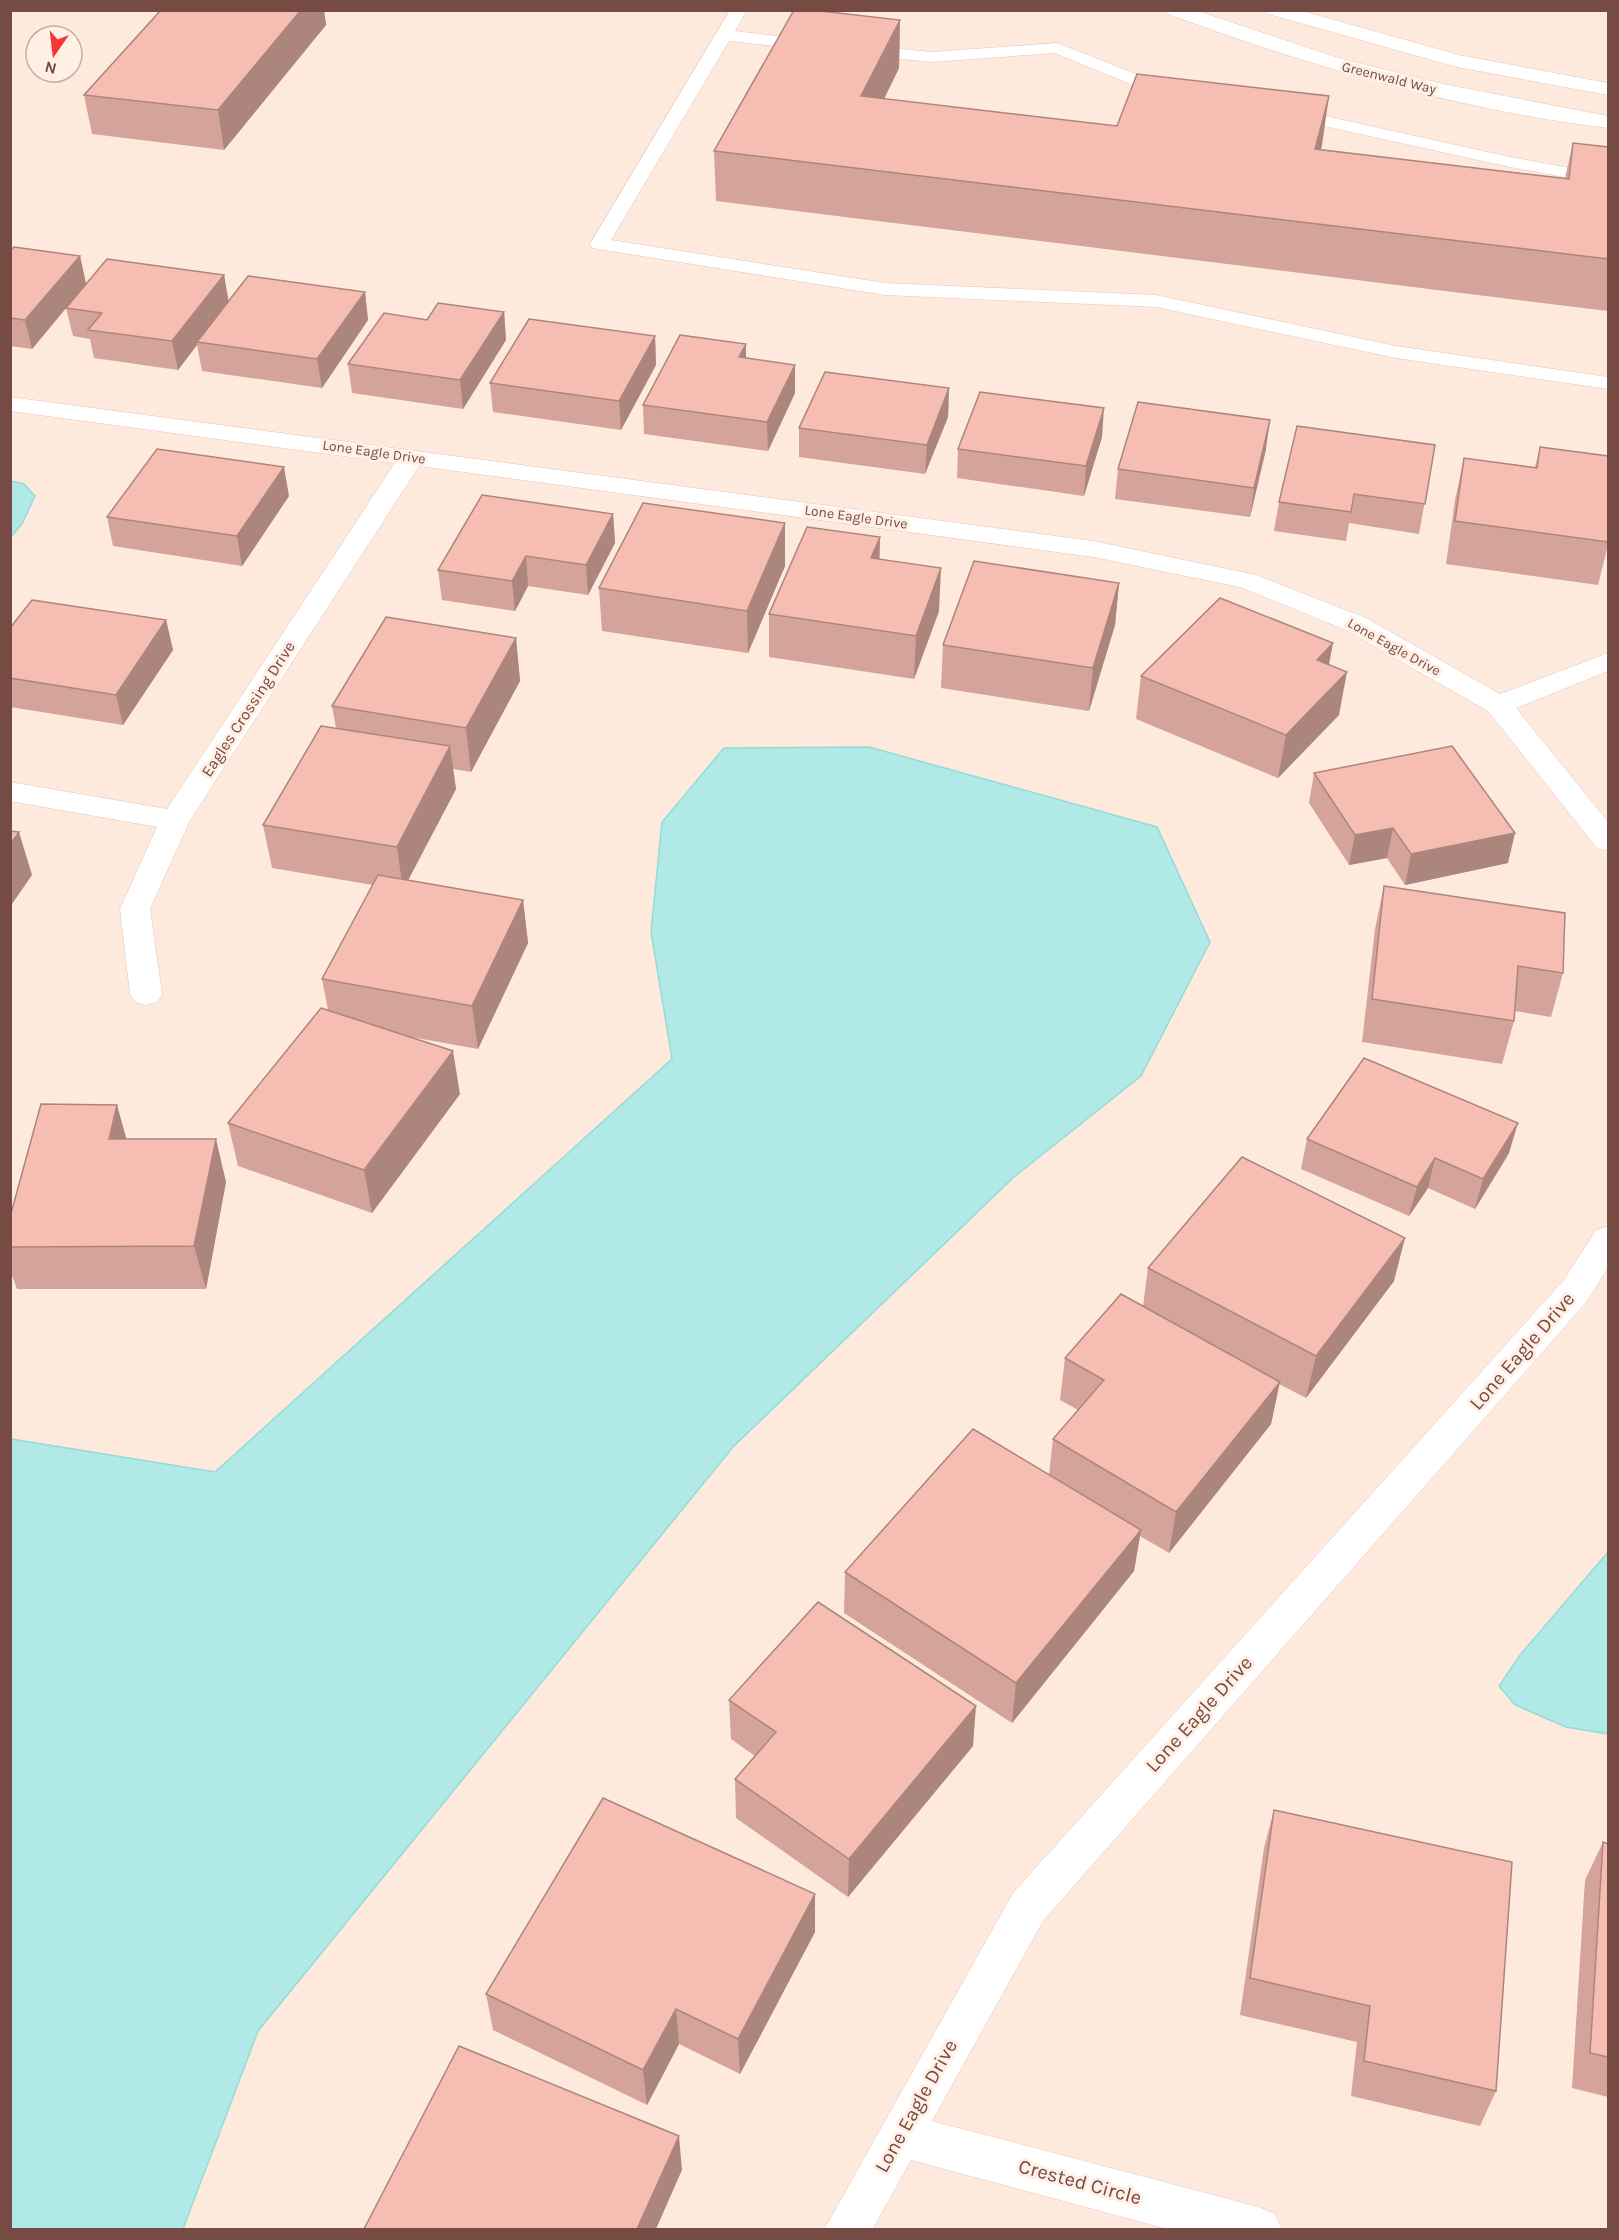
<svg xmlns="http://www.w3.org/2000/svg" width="1619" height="2240" font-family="Karla,sans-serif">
  <rect width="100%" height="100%" fill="#feeadc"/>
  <!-- water -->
  <g fill="#b0e9e5" stroke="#95dbd7" stroke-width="1.5">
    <path d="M11,481L24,484L35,496L23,522L11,537Z"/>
    <path d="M869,747L1157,827L1210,942L1141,1076L1014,1177L733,1447L258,2031L183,2229H11V1439L215,1472L672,1059L651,932L662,822L724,748Z"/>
    <path d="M1608,1552V1734L1566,1727L1515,1705L1499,1686L1520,1655Z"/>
  </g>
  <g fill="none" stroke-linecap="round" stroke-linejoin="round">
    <!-- service casing -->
    <g stroke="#e4c6bb" stroke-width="1">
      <g id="service">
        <path d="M730,10H747L735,31L812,40L820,45L812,50L729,41L611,240L885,283L1156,295L1396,346L1608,377V389L1396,358L1156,307L885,295L592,248L590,244Z"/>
        <path d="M1057,43L1174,89L1177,93L1174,97H1162L1055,53L932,62L863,55L855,50L863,45L932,52Z"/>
        <path d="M1289,108L1510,157L1608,175V185L1510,167L1283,117L1280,113L1283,109Z"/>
      </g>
    </g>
    <!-- minor casing -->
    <g stroke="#e4c6bb" stroke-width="1">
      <g id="minor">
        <path d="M10,397L1093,541L1256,575L1366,618L1500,694L1608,653V671L1516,708L1608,822V851L1597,848L1488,711L1346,630L1240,587L1093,557L419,466L190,820L150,909L162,994L157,1002L146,1005L135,1002L130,994L120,909L157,827L10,801V782L167,809L395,463L10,411Z"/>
        <path d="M1608,1226V1267L1588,1300L1043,1921L932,2121L1259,2207L1275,2214L1282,2230H1171L911,2160L872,2230H824L1013,1893L1564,1280L1596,1230Z"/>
      </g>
    </g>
    <!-- tertiary casing -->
    <g stroke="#e4c6bb" stroke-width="1">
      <g id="tertiary">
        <path d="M1165,10H1195L1342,59L1443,84L1608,116V128C1458,110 1309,66 1168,14Z"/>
        <path d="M1265,10H1299L1459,55L1608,83V95L1457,67L1268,14Z"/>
      </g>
    </g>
    <!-- service -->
    <use href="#service" fill="#fff" fill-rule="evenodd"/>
    <!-- minor -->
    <use href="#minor" fill="#fff" fill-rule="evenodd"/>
    <!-- tertiary -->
    <use href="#tertiary" fill="#fff" fill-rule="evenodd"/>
  </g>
  <!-- wall -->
  <g fill="#d4a399">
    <path d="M161,10H324L326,25L224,150L92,134L84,95Z"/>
    <path d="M900,20L899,68L884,99L1117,126L1322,145L1320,150L1565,178L1573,143L1608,147V311L716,201L714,151Z"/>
    <path d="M10,251L80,256L86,284L32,349L10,346Z"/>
    <path d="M224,275L228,301L365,292L368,320L322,388L202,371L197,345L178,370L94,358L90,339L73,336L66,308Z"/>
    <path d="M504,312L506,340L463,409L352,393L348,364L427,320Z"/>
    <path d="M655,336L656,365L621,430L493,412L490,383Z"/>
    <path d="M746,358L795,365V393L768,451L644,434L643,405Z"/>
    <path d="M949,388L948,417L925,474L799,457V428Z"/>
    <path d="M1102,437L1084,496L957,478L958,449Z"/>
    <path d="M1435,445L1419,534L1349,523L1346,541L1274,531L1279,502Z"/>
    <path d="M1540,447L1608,456V545L1598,585L1446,564L1455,500L1464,458L1535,467Z"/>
    <path d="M1266,449L1250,517L1115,499L1118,469Z"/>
    <path d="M289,496L242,566L113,546L107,517Z"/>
    <path d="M613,514L615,543L588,595L528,586L515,611L442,600L438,570Z"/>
    <path d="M880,537L879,559L939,611L914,679L769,657V614Z"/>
    <path d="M785,566L748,653L602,631L599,588Z"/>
    <path d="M1119,583L1115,625L1089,711L941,688L943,645Z"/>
    <path d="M166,620L173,650L123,725L10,707V628Z"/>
    <path d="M516,638L520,681L471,772L453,769L456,789L408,880L523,900L528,943L478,1049L411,1037L460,1094L372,1213L238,1166L228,1123L328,1010L322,979L373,885L272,868L263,825L336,728L332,706Z"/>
    <path d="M1329,664L1339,715L1278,778L1136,719L1141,676Z"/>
    <path d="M1314,773L1508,863L1405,885L1387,858L1349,865L1309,803Z"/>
    <path d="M1384,886L1563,973L1551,1017L1515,1011L1514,1021L1502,1064L1362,1042L1375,929Z"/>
    <path d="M127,1139L226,1182L206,1289H17L10,1270V1217Z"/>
    <path d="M1307,1139L1509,1153L1475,1209L1428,1188L1409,1216L1301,1169Z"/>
    <path d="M1148,1268L1394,1281L1306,1398L1279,1384L1271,1424L1169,1553L1140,1536L1134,1571L1012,1723L844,1613L845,1572L1049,1475L1053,1439L1078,1410L1060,1400L1065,1358L1143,1306Z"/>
    <path d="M729,1700L973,1746L848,1897L736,1818L735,1779L755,1756L731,1739Z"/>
    <path d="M1274,1810L1496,2091L1480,2126L1351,2096L1357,2042L1240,2015L1264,1848Z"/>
    <path d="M1603,1842L1608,1844V2097L1572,2088L1585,1880Z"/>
    <path d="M815,1894V1932L740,2074L679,2044L647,2105L493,2030L486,1994Z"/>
  </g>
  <!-- shaded-wall -->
  <g fill="#ac857d">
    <path d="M301,10H324L326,25L224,150L218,110Z"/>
    <path d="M900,20L899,68L861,146V96Z"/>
    <path d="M1329,96L1322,145L1308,199L1315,149Z"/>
    <path d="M80,256L86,284L32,349L25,320Z"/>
    <path d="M224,275L229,303L197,342V345L178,370L172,341Z"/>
    <path d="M365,292L368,320L322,388L317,359Z"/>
    <path d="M504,312L506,340L463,409L460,380Z"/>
    <path d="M655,336L656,365L621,430L619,401Z"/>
    <path d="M746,344V372L739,357Z"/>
    <path d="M795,365V393L768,451L767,422Z"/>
    <path d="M949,388L948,417L925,474L927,445Z"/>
    <path d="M1104,408L1102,437L1084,496L1086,466Z"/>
    <path d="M1270,420L1266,449L1250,517L1254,488Z"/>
    <path d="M284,467L289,496L242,566L237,536Z"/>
    <path d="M613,514L615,543L588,595L586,565Z"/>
    <path d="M785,523V566L748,653L747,611Z"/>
    <path d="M880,537L879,580L871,558Z"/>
    <path d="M526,556L528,586L515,611L512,581Z"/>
    <path d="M941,568L939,611L914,679L916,636Z"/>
    <path d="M1119,583L1115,625L1089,711L1093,668Z"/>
    <path d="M166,620L173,650L123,725L116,695Z"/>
    <path d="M516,638L520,681L471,772L466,728Z"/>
    <path d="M1333,643L1325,686L1317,660Z"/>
    <path d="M1347,672L1339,715L1278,778L1286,735Z"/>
    <path d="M450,746L456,789L403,890L397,847Z"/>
    <path d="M1393,828L1387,858L1349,865L1355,835Z"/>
    <path d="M19,832L32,875L10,907V845Z"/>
    <path d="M1515,833L1508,863L1405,885L1411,854Z"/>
    <path d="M523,900L528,943L478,1049L472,1006Z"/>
    <path d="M453,1051L460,1094L372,1213L364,1170Z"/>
    <path d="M117,1105L129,1148L109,1139Z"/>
    <path d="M1518,1123L1509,1153L1475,1209L1483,1179Z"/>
    <path d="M216,1139L226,1182L206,1289L194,1246Z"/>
    <path d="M1435,1158L1428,1188L1409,1216L1417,1187Z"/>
    <path d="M1405,1238L1394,1281L1306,1398L1316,1356Z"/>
    <path d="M1280,1382L1271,1424L1169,1553L1176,1512Z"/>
    <path d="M1141,1530L1134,1571L1012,1723L1016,1683Z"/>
    <path d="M976,1706L973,1746L848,1897L849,1859Z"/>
    <path d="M815,1894V1932L740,2074L738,2039Z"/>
    <path d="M676,2009L679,2044L647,2105L643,2070Z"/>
    <path d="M679,2136L682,2170L656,2229H637Z"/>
  </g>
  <!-- building -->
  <g fill="#f6beb2" stroke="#ac857d" stroke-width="1.5">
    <path d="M161,10H301L218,110L84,95Z"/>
    <path d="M794,10H812L900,20L861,96L1117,126L1137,74L1329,96L1315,149L1569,179L1573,143L1608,147V259L714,151Z"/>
    <path d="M14,247L80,256L25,320L10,318V251Z"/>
    <path d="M107,259L224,275L172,341L88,330L102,313L66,308Z"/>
    <path d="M248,276L365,292L317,359L197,342Z"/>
    <path d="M438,303L504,312L460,380L348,364L384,313L427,320Z"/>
    <path d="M529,319L655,336L619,401L490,383Z"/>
    <path d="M680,335L746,344L739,357L795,365L767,422L643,405Z"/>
    <path d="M825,372L949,388L927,445L799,428Z"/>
    <path d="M980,392L1104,408L1086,466L958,449Z"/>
    <path d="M1138,402L1270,420L1254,488L1118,469Z"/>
    <path d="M1297,426L1435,445L1425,504L1354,494L1351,512L1279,502Z"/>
    <path d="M1540,447L1608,456V542L1455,521L1464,458L1537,468Z"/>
    <path d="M157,449L284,467L237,536L107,517Z"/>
    <path d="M482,495L613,514L586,565L526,556L512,581L438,570Z"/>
    <path d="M643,503L785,523L747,611L599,588Z"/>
    <path d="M807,527L880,537L871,558L941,568L916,636L769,614Z"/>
    <path d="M974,561L1119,583L1093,668L943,645Z"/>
    <path d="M1220,598L1333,643L1317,660L1347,672L1286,735L1141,676Z"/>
    <path d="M32,600L166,620L116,695L10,678V628Z"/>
    <path d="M386,617L516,638L466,728L332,706Z"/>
    <path d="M321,726L450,746L397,847L263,825Z"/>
    <path d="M1452,746L1515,833L1411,854L1393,828L1355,835L1314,773Z"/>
    <path d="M10,831L19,832L10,845Z"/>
    <path d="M378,875L523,900L472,1006L322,979Z"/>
    <path d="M1384,886L1565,913L1563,973L1518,966L1514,1021L1372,999Z"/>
    <path d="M321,1008L453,1051L364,1170L228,1123Z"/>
    <path d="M1364,1058L1518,1123L1483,1179L1435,1158L1417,1187L1307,1139Z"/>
    <path d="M41,1104L117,1105L109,1139H216L194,1246L10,1247V1217Z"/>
    <path d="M1242,1157L1405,1238L1316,1356L1148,1268Z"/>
    <path d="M1121,1294L1280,1382L1176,1512L1053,1439L1104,1380L1065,1358Z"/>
    <path d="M973,1429L1141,1530L1016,1683L845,1572Z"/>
    <path d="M818,1602L976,1706L849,1859L735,1779L776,1732L729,1700Z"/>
    <path d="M603,1798L815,1894L738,2039L676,2009L643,2070L486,1994Z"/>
    <path d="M1274,1810L1512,1862L1496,2091L1364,2061L1370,2006L1250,1978Z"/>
    <path d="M1603,1842L1608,1844V2057L1590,2053Z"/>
    <path d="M459,2046L679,2136L637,2229H364Z"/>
  </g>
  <g text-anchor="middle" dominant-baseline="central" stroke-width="6" stroke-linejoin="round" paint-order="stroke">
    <!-- far-street labels -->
    <g font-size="14" fill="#754b44" stroke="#ffefe5">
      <text transform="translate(1389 78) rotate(14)">Greenwald Way</text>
      <text transform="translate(374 452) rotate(8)">Lone Eagle Drive</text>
      <text transform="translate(856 517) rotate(8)">Lone Eagle Drive</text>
      <text transform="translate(1394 647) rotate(29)">Lone Eagle Drive</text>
    </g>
    <!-- street labels -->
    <g font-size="16" fill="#754b44" stroke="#ffefe5">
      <text transform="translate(248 709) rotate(-57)">Eagles Crossing Drive</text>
    </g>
    <!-- near-street labels -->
    <g font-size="20" fill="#754b44" stroke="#ffefe5">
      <text transform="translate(1522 1351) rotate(-49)">Lone Eagle Drive</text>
      <text transform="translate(1199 1714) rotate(-48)">Lone Eagle Drive</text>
      <text transform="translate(916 2106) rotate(-61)">Lone Eagle Drive</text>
      <text transform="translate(1080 2182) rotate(15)">Crested Circle</text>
    </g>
  </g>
  <!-- border -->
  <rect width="1619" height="2240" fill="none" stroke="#754b44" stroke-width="24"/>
  <!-- north arrow -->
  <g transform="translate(54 54) rotate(194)"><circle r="28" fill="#ffefe5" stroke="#c8ada5" stroke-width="1.5"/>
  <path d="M0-4.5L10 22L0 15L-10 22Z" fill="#f43736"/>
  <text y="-9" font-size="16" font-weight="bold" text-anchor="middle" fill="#754b44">N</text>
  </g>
</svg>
